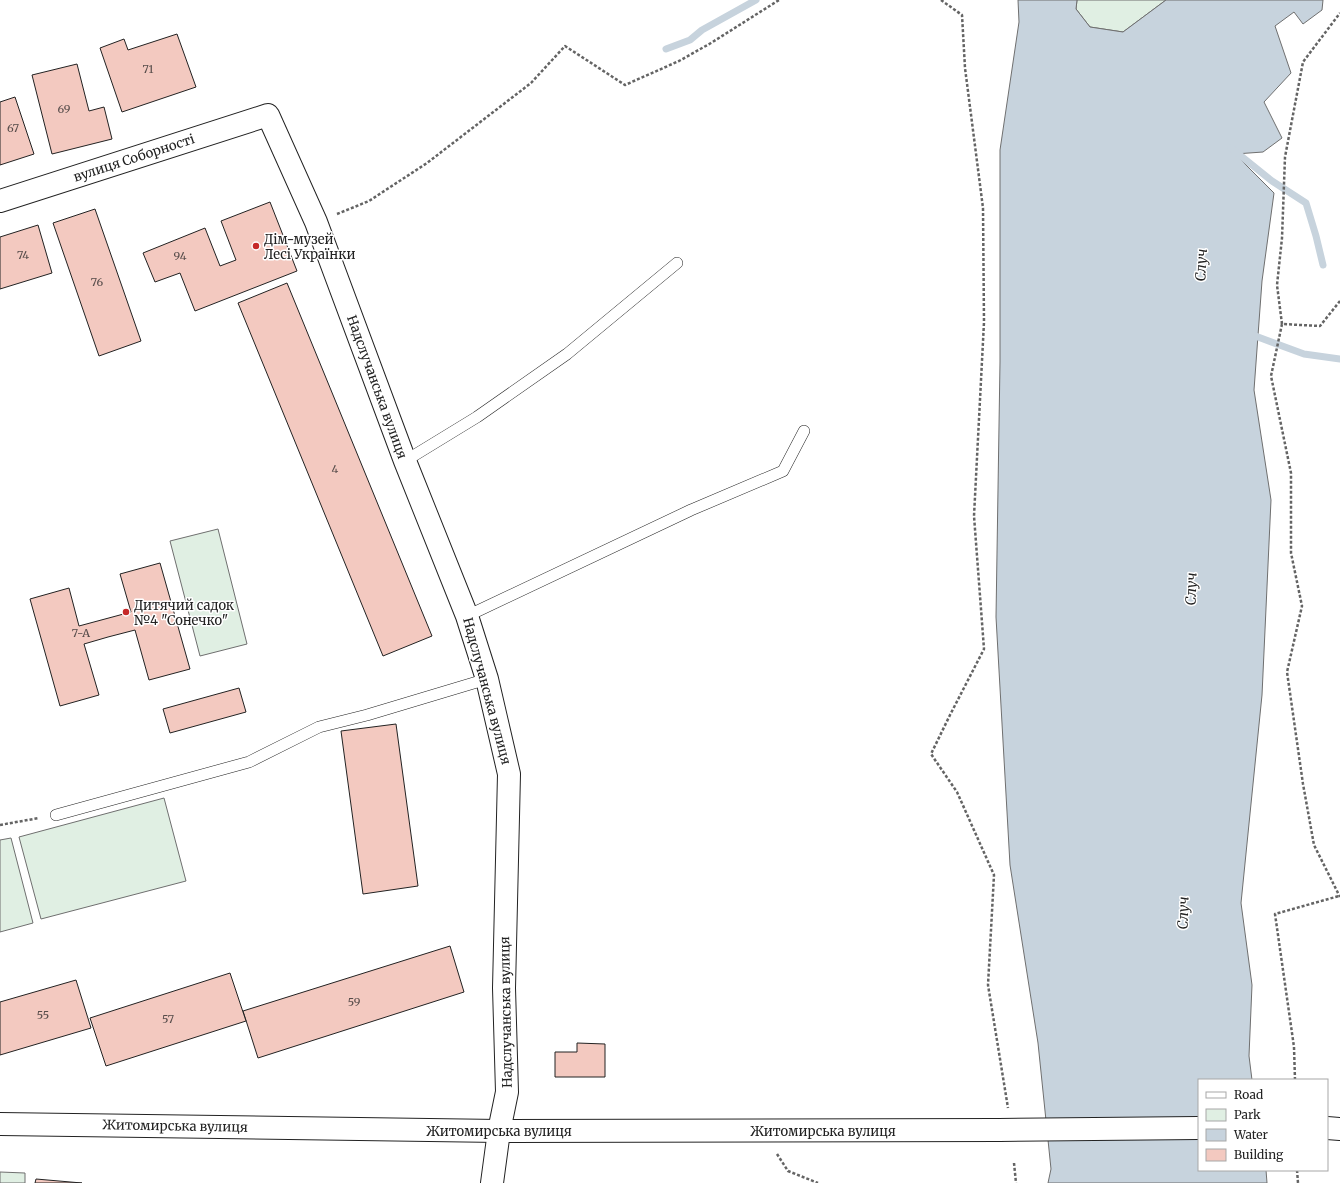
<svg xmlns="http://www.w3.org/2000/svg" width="1340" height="1183" font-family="Merriweather,serif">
  <rect width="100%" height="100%" fill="#fff"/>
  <!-- green -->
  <g fill="#e0efe3" stroke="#6f6f6f">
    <path d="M1077,0H1166L1123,32L1090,27L1076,9Z"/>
    <path d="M218,529L247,644L200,656L170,541Z"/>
    <path d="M164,798L186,881L41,919L19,837Z"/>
    <path d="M11,838L33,923L0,932V840Z"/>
    <path d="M0,1172L25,1173V1183H0Z"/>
  </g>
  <!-- water -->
  <path fill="#c7d3dd" stroke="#6f6f6f" d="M1018,0H1077L1076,9L1090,27L1123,32L1166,0H1323L1322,10L1303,24L1294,12L1275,26L1291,73L1264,102L1282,138L1263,152L1235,154L1274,193L1262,281L1254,390L1271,500L1262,695L1241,903L1252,985L1249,1056L1252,1080H1199V1170H1266L1267,1183H1048L1051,1169L1038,1043L1010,865L996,617L1000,362V150L1019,22Z"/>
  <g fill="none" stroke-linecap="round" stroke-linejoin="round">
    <!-- stream -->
    <g stroke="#c7d3dd" stroke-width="7">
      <path d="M666,49L690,40L702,30L756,0"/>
      <path d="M1231,148L1272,181L1306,203L1316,236L1323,265"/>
      <path d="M1250,334L1304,354L1340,359"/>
    </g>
  </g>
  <!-- building -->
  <g fill="#f3c9c0" stroke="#222">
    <path d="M177,34L196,87L122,112L100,48L124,39L128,50Z"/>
    <path d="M77,64L89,111L104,107L112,139L52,154L32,75Z"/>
    <path d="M15,97L34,154L0,165V102Z"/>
    <path d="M270,202L297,271L195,311L180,273L155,282L143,253L205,228L220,266L236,260L221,221Z"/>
    <path d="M95,209L141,341L99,356L53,223Z"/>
    <path d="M38,225L52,273L0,289V237Z"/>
    <path d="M287,283L432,636L383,656L238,303Z"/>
    <path d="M160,563L190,669L149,680L135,630L108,637L84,644L99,695L60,706L30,599L69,588L79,626L131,612L120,574Z"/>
    <path d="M239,688L246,712L170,733L163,709Z"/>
    <path d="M396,724L418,886L363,894L341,731Z"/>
    <path d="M450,946L464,992L258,1058L243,1011Z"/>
    <path d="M230,973L246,1021L106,1066L90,1018Z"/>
    <path d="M76,980L91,1028L0,1055V1002Z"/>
    <path d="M577,1043L605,1044V1077H555V1052H577Z"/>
    <path d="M36,1179L82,1183H35Z"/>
  </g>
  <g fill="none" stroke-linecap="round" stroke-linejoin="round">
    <!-- service casing -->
    <g stroke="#222" stroke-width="12">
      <g id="service">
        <path d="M405,461L477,417L567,354L677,263"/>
        <path d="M467,616L691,510L783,471L804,431"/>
        <path d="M56,815L249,762L319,727L367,715L487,679"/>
      </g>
    </g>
    <!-- minor casing -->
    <g stroke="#222" stroke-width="24">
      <path id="minor" d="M0,201L268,115L316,222L405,461L467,616L487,679L509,774L504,988L507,1092L499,1131L492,1183"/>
    </g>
    <!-- secondary casing -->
    <g stroke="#222" stroke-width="24">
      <g id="secondary">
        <path d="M0,1124L499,1131L999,1130"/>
        <path d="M1327,1128L1340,1129"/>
      </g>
    </g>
    <!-- path -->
    <g stroke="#646464" stroke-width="2.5" stroke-dasharray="3 2" stroke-linecap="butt">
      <path d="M941,0L962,15L965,68L983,208L984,322L974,516L984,649L950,715L931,754L957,792L994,875L988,985L1008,1108"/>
      <path d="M337,214L369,201L427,163L531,83L565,46L625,85L679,61L711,43L779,0"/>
      <path d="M1340,301L1320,326L1282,324L1271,376L1291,473V553L1302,606L1287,672L1303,784L1314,845L1340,897"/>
      <path d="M1282,324L1277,285L1282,238L1285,157L1303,62L1340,13"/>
      <path d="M0,825L39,818"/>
      <path d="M1295,1080L1294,1047L1275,914L1339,896"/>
      <path d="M777,1154L788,1171L818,1183"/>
      <path d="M1014,1163L1016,1183"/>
      <path d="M1297,1170L1298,1183"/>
    </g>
    <!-- service -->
    <use href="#service" stroke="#fff" stroke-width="11"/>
    <!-- minor -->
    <use href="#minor" stroke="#fff" stroke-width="22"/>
    <!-- secondary -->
    <use href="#secondary" stroke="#fff" stroke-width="22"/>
    <!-- secondary-bridge casing -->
    <g stroke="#222" stroke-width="24" stroke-linecap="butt">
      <path id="secondary-bridge" d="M999,1130L1199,1128"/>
    </g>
    <!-- secondary-bridge -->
    <use href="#secondary-bridge" stroke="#fff" stroke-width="22"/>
  </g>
  <!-- markers -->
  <g fill="#c62828" stroke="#fff" stroke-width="1.5">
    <circle cx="256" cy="246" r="4"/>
    <circle cx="126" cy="612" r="4"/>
  </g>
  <g text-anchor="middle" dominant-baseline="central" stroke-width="3" stroke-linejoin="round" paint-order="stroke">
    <!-- number labels -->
    <g font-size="11" fill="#564c4a">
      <text x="148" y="69">71</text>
      <text x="64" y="109">69</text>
      <text x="13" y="128">67</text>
      <text x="23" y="255">74</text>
      <text x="180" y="256">94</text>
      <text x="97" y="282">76</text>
      <text x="335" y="469">4</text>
      <text x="81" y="633">7-А</text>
      <text x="354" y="1002">59</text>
      <text x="43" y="1015">55</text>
      <text x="168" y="1019">57</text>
    </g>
    <!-- street labels -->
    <g font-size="13" fill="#222" stroke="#fff">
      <text transform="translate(134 158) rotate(-18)">вулиця Соборності</text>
      <text transform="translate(377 387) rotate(70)">Надслучанська вулиця</text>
      <text transform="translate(487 691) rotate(75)">Надслучанська вулиця</text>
      <text transform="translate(506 1012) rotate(-91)">Надслучанська вулиця</text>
      <text transform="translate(175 1126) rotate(1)">Житомирська вулиця</text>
      <text x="499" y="1131">Житомирська вулиця</text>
      <text x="823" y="1131">Житомирська вулиця</text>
    </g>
    <!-- poi labels -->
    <g font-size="13" fill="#222" stroke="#fff" text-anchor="start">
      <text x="264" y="239">Дім-музей<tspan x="264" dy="15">Лесі Українки</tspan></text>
      <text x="134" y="605">Дитячий садок<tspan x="134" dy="15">№4 "Сонечко"</tspan></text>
    </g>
    <!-- water labels -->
    <g font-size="14" font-style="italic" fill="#222" stroke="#fff">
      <text transform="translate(1201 265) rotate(-87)">Случ</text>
      <text transform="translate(1191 589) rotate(-88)">Случ</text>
      <text transform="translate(1183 913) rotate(-88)">Случ</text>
    </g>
  </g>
  <!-- legend -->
  <rect x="1198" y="1079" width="130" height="92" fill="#ffffff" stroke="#a7a7a7"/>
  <rect x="1206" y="1092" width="20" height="6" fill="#ffffff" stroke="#a7a7a7"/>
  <text x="1234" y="1099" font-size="12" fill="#222222">Road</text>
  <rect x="1206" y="1109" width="20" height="12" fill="#e0efe3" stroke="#a7a7a7"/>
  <text x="1234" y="1119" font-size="12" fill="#222222">Park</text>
  <rect x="1206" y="1129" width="20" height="12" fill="#c7d3dd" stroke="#a7a7a7"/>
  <text x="1234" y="1139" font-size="12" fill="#222222">Water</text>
  <rect x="1206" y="1149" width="20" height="12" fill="#f3c9c0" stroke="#a7a7a7"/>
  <text x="1234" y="1159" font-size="12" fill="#222222">Building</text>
</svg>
